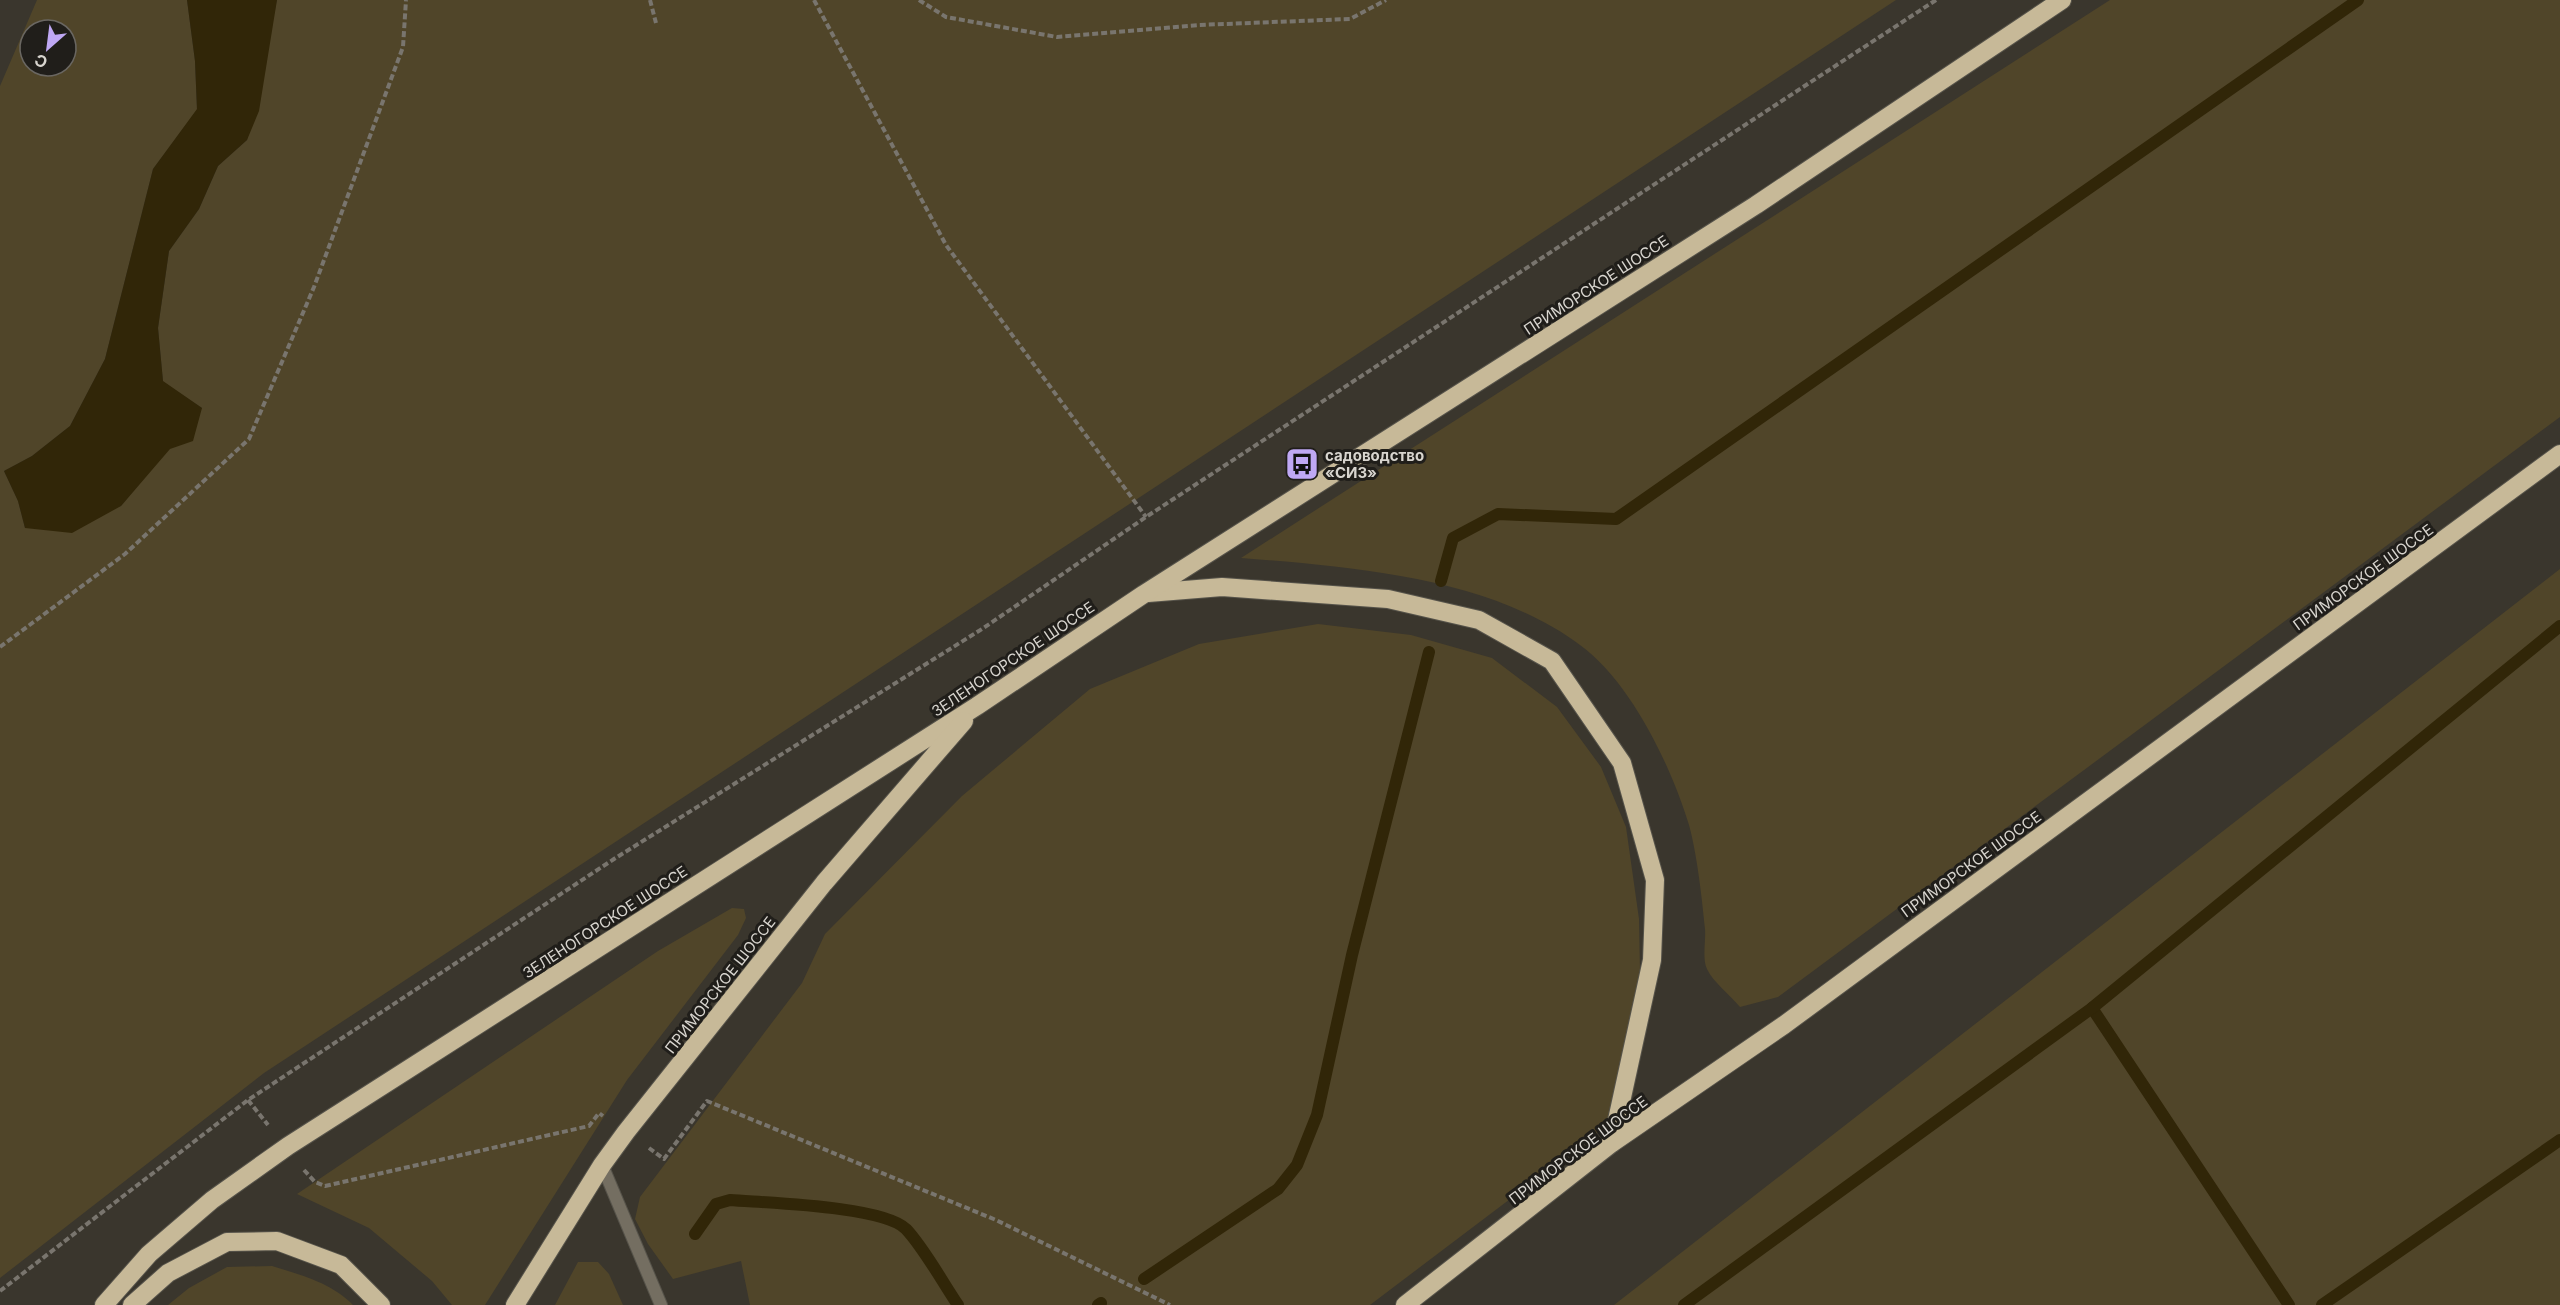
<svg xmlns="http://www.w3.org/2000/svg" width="2560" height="1305" font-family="Inter,sans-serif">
  <rect width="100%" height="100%" fill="#3a362d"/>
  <!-- green -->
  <g fill="#504529" fill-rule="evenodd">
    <path d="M37,0H187L195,61L197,110L153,169L105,359L70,426L32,456L4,471L18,501L25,528L121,506L202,408L163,382L158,328L169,251L199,209L218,166L247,140L277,0H1896L264,1073L0,1278V86ZM30,30H66V66H30Z"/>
    <path d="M2110,0H2560V417L1778,997L1740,1007C1731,996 1713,982 1707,969C1702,959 1706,940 1705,929C1702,898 1697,854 1689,825C1671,766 1631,682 1580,645C1489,577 1352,567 1241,558Z"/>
    <path d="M2560,569V1305H1614Z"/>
    <path d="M1318,624L1411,635L1492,658L1557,707L1601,767L1626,827L1639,919L1641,1024L1617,1118L1370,1305H750L741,1261L673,1279L648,1244L635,1219L640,1197L802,983L825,934L962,796L1090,689L1199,644Z"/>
    <path d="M732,908L744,909L746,918L738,935L627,1080L485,1305H452L432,1281L369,1228L297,1194L658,951Z"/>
    <path d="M578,1262H598L609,1274L623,1305H555Z"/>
    <path d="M272,1266C301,1275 332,1283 353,1305H168L189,1288L227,1267Z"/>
  </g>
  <!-- water -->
  <path fill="#312608" d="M187,0H277L259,111L247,140L218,166L199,209L169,251L158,328L163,381L202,408L193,441L170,449L121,506L72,533L25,528L18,501L4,471L32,456L70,426L105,359L153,169L197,109L195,61Z"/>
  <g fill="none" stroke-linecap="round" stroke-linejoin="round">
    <!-- stream -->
    <g stroke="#312608" stroke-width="12">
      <path d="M1441,581L1453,538L1498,514L1616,519L2358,0"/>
      <path d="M2092,1008L2289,1305"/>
      <path d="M695,1234L716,1204L730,1200C766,1203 883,1206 906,1229C924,1248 943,1283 958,1305"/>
      <path d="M1144,1279L1278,1189L1297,1165L1317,1115L1352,955L1429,652"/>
      <path d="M1098,1305L1101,1303"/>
      <path d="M1684,1305L2092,1008L2560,626"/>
      <path d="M2322,1305L2560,1140"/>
    </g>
    <!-- lane casing -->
    <g stroke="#56534a" stroke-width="14">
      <path id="lane" d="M602,1165L661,1305"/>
    </g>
    <!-- highway casing -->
    <g stroke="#56534a" stroke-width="20">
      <g id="highway">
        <path d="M1148,593L1222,587L1388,599L1479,620L1552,661L1622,763L1655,880L1652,960L1612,1143"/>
        <path d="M104,1305L149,1254L212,1200L288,1146L977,706L1144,594L1756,205L2062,0"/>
        <path d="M132,1305L168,1273L227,1242L277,1241L341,1265L381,1305"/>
        <path d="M515,1305L602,1165L626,1132L824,883L964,721"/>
        <path d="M1405,1305L1612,1143L1784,1025L2560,454"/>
      </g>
    </g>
    <!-- path -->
    <g stroke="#79756e" stroke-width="4" stroke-dasharray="6 3" stroke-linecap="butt">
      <path d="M650,0L656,23"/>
      <path d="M814,0L946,245L1146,517"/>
      <path d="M919,0L946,17L1057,37L1199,25L1350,19L1386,0"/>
      <path d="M0,647L125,554L249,439L314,287L403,47L406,0"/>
      <path d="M248,1100L268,1125"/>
      <path d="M649,1148L664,1159L707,1101L996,1220L1170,1305"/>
      <path d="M304,1170L315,1182L325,1186L589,1126L599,1113L603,1116"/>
      <path d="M0,1291L248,1100L614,859L982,629L1146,517L1936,0"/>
    </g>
    <!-- lane -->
    <use href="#lane" stroke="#746e61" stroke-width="12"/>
    <!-- highway -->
    <use href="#highway" stroke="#c7b998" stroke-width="18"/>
  </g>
  <!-- icons -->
  <defs>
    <g id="bus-square" transform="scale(1.725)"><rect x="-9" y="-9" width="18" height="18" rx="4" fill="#bfa8f4" stroke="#201e1a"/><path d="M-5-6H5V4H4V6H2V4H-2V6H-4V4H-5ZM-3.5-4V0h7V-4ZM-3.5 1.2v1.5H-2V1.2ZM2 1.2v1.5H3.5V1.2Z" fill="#111"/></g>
  </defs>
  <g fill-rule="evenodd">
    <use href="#bus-square" x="1302" y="464"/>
  </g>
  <g text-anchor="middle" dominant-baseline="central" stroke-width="6" stroke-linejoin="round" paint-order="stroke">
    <!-- street labels -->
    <g font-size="15" fill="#d8d5cf" stroke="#201e1a">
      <text transform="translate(1596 285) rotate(-33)">ПРИМОРСКОЕ ШОССЕ</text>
      <text transform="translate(2363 577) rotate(-36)">ПРИМОРСКОЕ ШОССЕ</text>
      <text transform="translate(1013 659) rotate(-34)">ЗЕЛЕНОГОРСКОЕ ШОССЕ</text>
      <text transform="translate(1971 864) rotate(-36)">ПРИМОРСКОЕ ШОССЕ</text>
      <text transform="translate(605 922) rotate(-33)">ЗЕЛЕНОГОРСКОЕ ШОССЕ</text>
      <text transform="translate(720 985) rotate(-52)">ПРИМОРСКОЕ ШОССЕ</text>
      <text transform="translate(1578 1150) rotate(-37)">ПРИМОРСКОЕ ШОССЕ</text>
    </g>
    <!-- poi labels -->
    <g font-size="15" font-weight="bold" fill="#d8d5cf" stroke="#201e1a" text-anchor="start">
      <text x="1325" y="455">садоводство<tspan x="1325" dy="17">«СИЗ»</tspan></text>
    </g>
  </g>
  <!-- north arrow -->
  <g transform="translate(48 48) rotate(208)"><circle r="28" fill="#201e1a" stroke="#6a6762" stroke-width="1.5"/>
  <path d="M0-4.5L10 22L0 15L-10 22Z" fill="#bfa8f4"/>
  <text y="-9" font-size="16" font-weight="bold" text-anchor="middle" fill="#d8d5cf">С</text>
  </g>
</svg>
